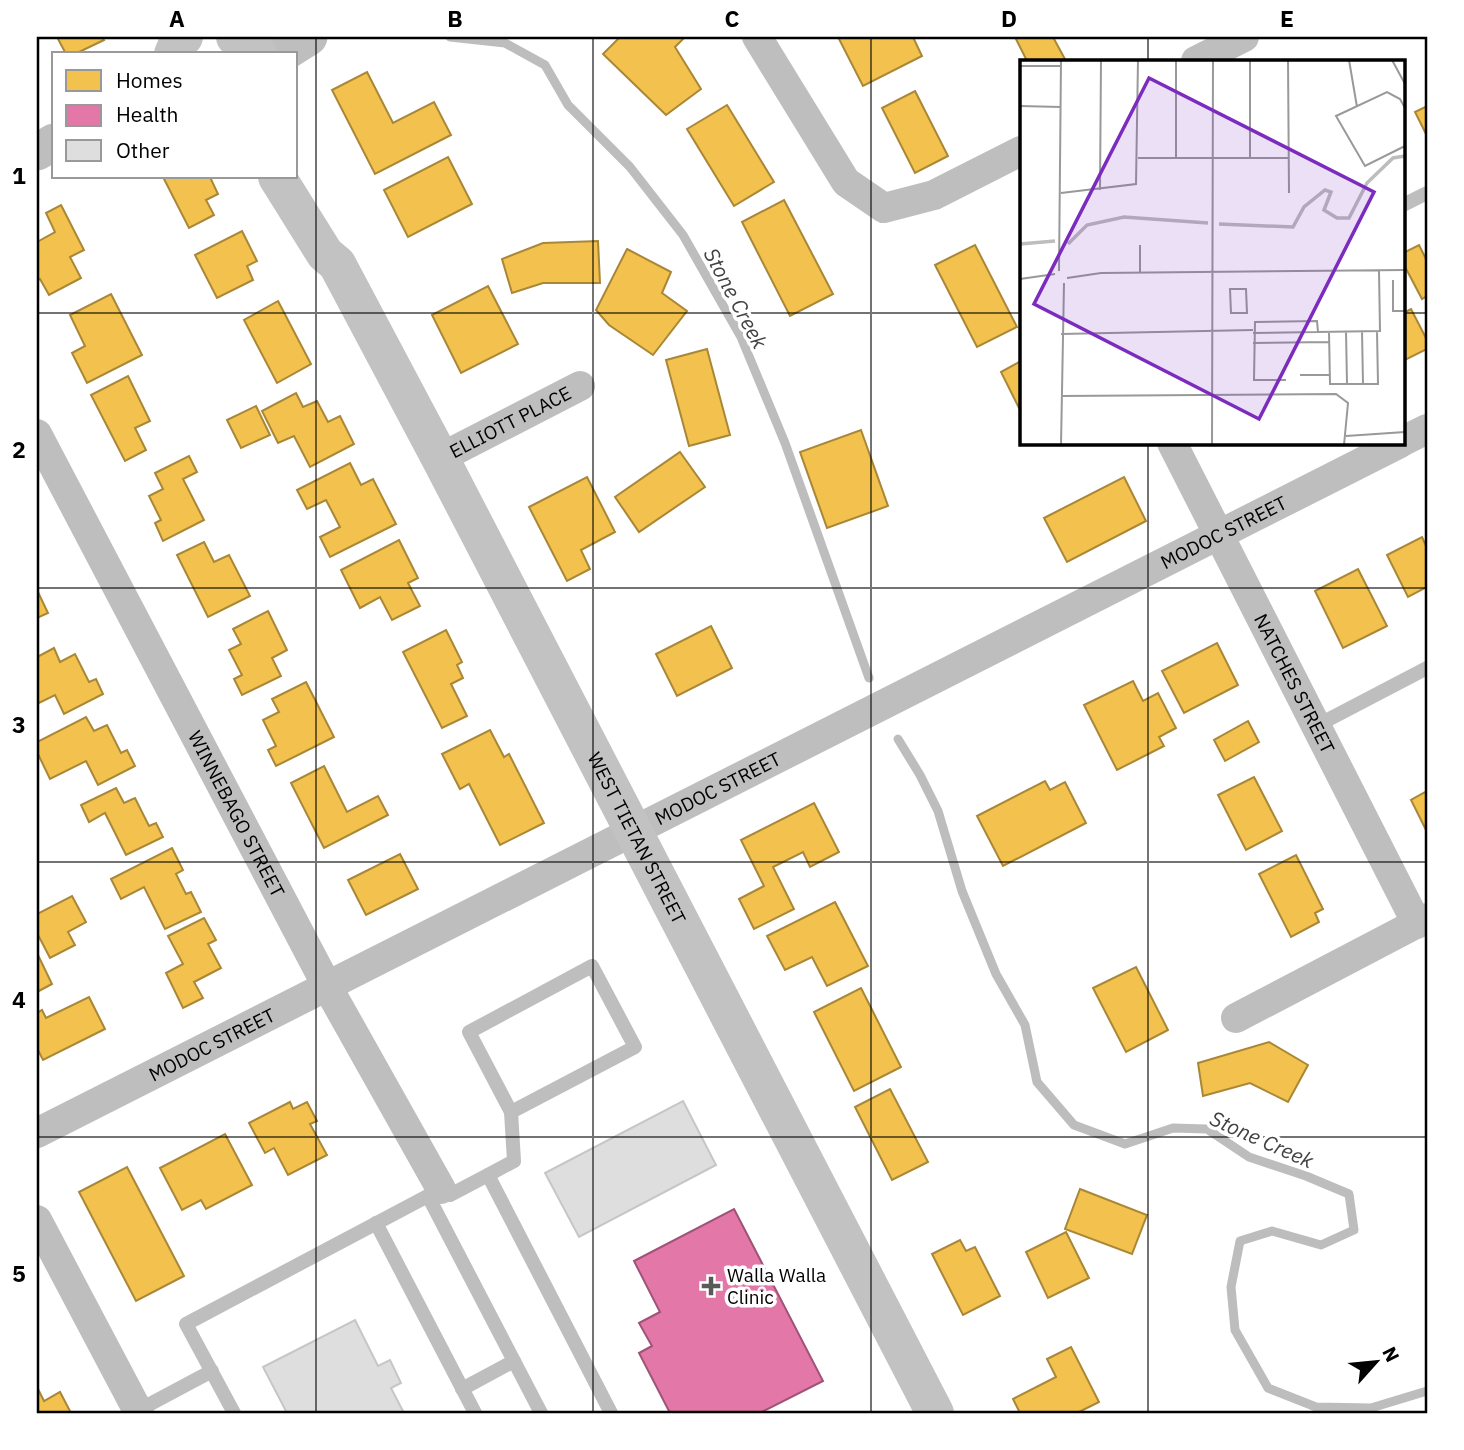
<svg xmlns="http://www.w3.org/2000/svg" width="1464" height="1450" font-family="'IBM Plex Sans',sans-serif">
  <rect width="100%" height="100%" fill="#fff"/>
  <!-- homes -->
  <g fill="#f2c14e" stroke="#a98737" stroke-width="2">
    <path d="M57,37H102L104,40L75,54H66Z"/>
    <path d="M620,37H685L675,47L701,89L666,115L603,54Z"/>
    <path d="M838,37H913L922,56L863,86Z"/>
    <path d="M1015,37H1053L1066,61H1027Z"/>
    <path d="M367,72L393,123L434,102L451,135L375,174L332,90Z"/>
    <path d="M915,91L948,156L915,173L882,108Z"/>
    <path d="M727,105L774,182L734,206L687,129Z"/>
    <path d="M1427,106V136L1415,112Z"/>
    <path d="M448,157L472,204L408,237L384,190Z"/>
    <path d="M163,177H210L218,194L206,200L214,215L189,228Z"/>
    <path d="M784,200L833,294L790,316L742,222Z"/>
    <path d="M61,205L84,250L70,257L81,278L49,295L40,279L37,280V242L55,232L46,213Z"/>
    <path d="M242,231L257,261L247,266L253,280L217,298L195,255Z"/>
    <path d="M598,241L600,283H543L512,293L502,259L543,243Z"/>
    <path d="M975,245L1017,327L977,347L935,265Z"/>
    <path d="M1419,245L1427,261V296L1422,299L1403,263V253Z"/>
    <path d="M627,249L671,272L662,293L687,311L653,355L609,325L596,310Z"/>
    <path d="M488,286L518,344L461,373L432,315Z"/>
    <path d="M111,294L142,355L87,383L72,353L85,346L70,315Z"/>
    <path d="M278,301L311,364L277,383L244,320Z"/>
    <path d="M1411,309L1427,340V349L1403,361V313Z"/>
    <path d="M707,349L730,435L689,446L666,360Z"/>
    <path d="M1021,361V412L1001,372Z"/>
    <path d="M128,376L150,421L135,428L146,450L125,461L91,395Z"/>
    <path d="M296,393L303,407L317,401L328,422L340,416L354,444L310,467L294,436L278,443L262,411Z"/>
    <path d="M256,406L270,435L241,448L227,420Z"/>
    <path d="M861,430L888,506L827,528L800,452Z"/>
    <path d="M680,452L705,487L639,532L615,497Z"/>
    <path d="M189,456L197,472L183,479L204,520L163,541L155,523L161,520L149,496L163,489L155,473Z"/>
    <path d="M350,463L361,485L373,479L396,524L330,557L320,537L340,527L326,500L307,509L297,490Z"/>
    <path d="M587,477L615,532L581,550L590,569L567,581L529,507Z"/>
    <path d="M1124,477L1146,521L1067,562L1044,518Z"/>
    <path d="M1422,537L1427,548V587L1408,597L1387,555Z"/>
    <path d="M399,540L418,578L408,583L420,606L392,620L380,597L360,608L341,570Z"/>
    <path d="M204,542L214,562L229,555L250,596L208,617L177,555Z"/>
    <path d="M1358,569L1387,626L1343,648L1315,591Z"/>
    <path d="M37,590L48,613L37,618Z"/>
    <path d="M268,611L287,650L272,658L281,676L242,695L234,679L242,675L229,650L241,644L233,629Z"/>
    <path d="M711,626L732,668L677,696L656,654Z"/>
    <path d="M446,630L462,662L457,665L463,678L451,684L467,716L442,728L403,652Z"/>
    <path d="M1217,643L1238,685L1184,713L1162,671Z"/>
    <path d="M54,648L60,662L75,654L89,682L96,679L103,694L64,714L55,695L39,703L37,699V657Z"/>
    <path d="M1133,681L1143,701L1158,693L1176,728L1159,737L1164,746L1117,770L1084,705Z"/>
    <path d="M306,682L334,737L276,766L268,750L276,746L263,720L279,712L272,699Z"/>
    <path d="M86,717L94,731L107,725L121,753L127,750L135,766L98,785L86,761L50,779L37,752V742Z"/>
    <path d="M1248,721L1259,742L1225,761L1214,740Z"/>
    <path d="M490,730L504,757L509,754L544,823L500,845L469,784L460,789L442,754Z"/>
    <path d="M324,766L347,812L378,796L388,815L324,848L291,783Z"/>
    <path d="M1254,777L1282,831L1246,850L1218,795Z"/>
    <path d="M1045,781L1050,790L1065,782L1086,823L1003,866L977,816Z"/>
    <path d="M116,788L124,803L135,798L149,826L156,823L163,837L126,855L105,813L89,822L81,805Z"/>
    <path d="M1427,791V832L1411,800Z"/>
    <path d="M814,803L839,852L810,867L803,852L773,867L794,909L754,929L739,899L764,886L741,840Z"/>
    <path d="M172,848L183,870L176,874L186,894L191,892L201,912L165,929L144,887L121,899L111,879Z"/>
    <path d="M400,854L418,889L366,915L348,880Z"/>
    <path d="M1296,855L1323,909L1315,913L1319,922L1291,937L1259,874Z"/>
    <path d="M72,896L86,922L68,932L75,945L50,958L37,933V914Z"/>
    <path d="M835,902L868,966L827,986L812,957L785,970L767,936Z"/>
    <path d="M204,918L216,940L208,944L221,968L194,982L203,998L183,1008L166,973L183,964L168,936Z"/>
    <path d="M37,953L52,984L37,992Z"/>
    <path d="M1136,967L1168,1030L1126,1052L1093,988Z"/>
    <path d="M861,988L901,1067L854,1091L814,1012Z"/>
    <path d="M89,997L105,1029L43,1060L37,1048V1013L42,1010L46,1018Z"/>
    <path d="M1269,1042L1308,1065L1288,1102L1250,1083L1203,1096L1198,1063Z"/>
    <path d="M890,1089L928,1162L892,1180L855,1107Z"/>
    <path d="M290,1102L293,1109L307,1102L317,1121L310,1124L327,1155L288,1175L274,1148L265,1153L249,1123Z"/>
    <path d="M225,1134L252,1185L206,1209L201,1200L182,1210L160,1168Z"/>
    <path d="M127,1167L184,1276L136,1301L79,1192Z"/>
    <path d="M1080,1189L1147,1215L1132,1254L1065,1229Z"/>
    <path d="M1066,1232L1089,1278L1048,1298L1026,1252Z"/>
    <path d="M960,1240L966,1251L975,1247L1000,1296L963,1315L932,1254Z"/>
    <path d="M1071,1347L1099,1402L1077,1413H1020L1013,1399L1056,1377L1047,1359Z"/>
    <path d="M37,1387L44,1401L60,1392L71,1413H37Z"/>
  </g>
  <!-- health -->
  <path fill="#e377a8" stroke="#9f5376" stroke-width="2" d="M734,1209L823,1381L760,1413H670L639,1353L652,1346L639,1323L660,1312L634,1261Z"/>
  <g fill="none" stroke-linecap="round" stroke-linejoin="round">
    <!-- stream -->
    <g stroke="#bdbdbd" stroke-width="9">
      <path d="M450,37L505,43L545,65L568,105L630,167L683,235L741,337L785,443L869,678"/>
      <path d="M898,739L920,775L938,811L962,891L996,974L1025,1025L1037,1082L1074,1125L1125,1144L1173,1128L1207,1129L1249,1157L1306,1176L1349,1194L1354,1230L1321,1245L1272,1231L1240,1241L1231,1287L1235,1330L1268,1388L1316,1407L1371,1408L1427,1391"/>
    </g>
  </g>
  <!-- building -->
  <g fill="#dedede" stroke="#c6c6c6" stroke-width="2">
    <path d="M683,1101L716,1165L579,1237L545,1173Z"/>
    <path d="M355,1320L378,1366L390,1360L401,1383L391,1388L404,1413H287L263,1367Z"/>
  </g>
  <g fill="none" stroke-linecap="round" stroke-linejoin="round">
    <!-- service -->
    <g stroke="#bebebe" stroke-width="14">
      <path d="M1403,205L1427,193"/>
      <path d="M1316,726L1427,668"/>
      <path d="M592,966L635,1047L511,1112L469,1032Z"/>
      <path d="M488,1175L514,1161L511,1112"/>
      <path d="M428,1196L541,1413"/>
      <path d="M376,1223L475,1413"/>
      <path d="M462,1389L514,1361"/>
      <path d="M137,1411L212,1371"/>
      <path d="M234,1413L186,1324L441,1189L450,1195L488,1175L611,1413"/>
    </g>
    <!-- minor -->
    <g stroke="#bebebe" stroke-width="30">
      <path d="M757,37L846,182L884,208L934,195L1021,151"/>
      <path d="M1196,61L1244,37"/>
      <path id="s1" d="M37,434L327,986L441,1189"/>
      <path d="M1403,441L1427,429"/>
      <path id="s2" d="M1172,443L1417,924"/>
      <path id="s3" d="M440,458L580,386"/>
      <path d="M1236,1018L1427,918"/>
      <path id="s4" d="M37,1133L1400,443"/>
      <path d="M37,1220L139,1413"/>
    </g>
    <!-- tertiary -->
    <g stroke="#bebebe" stroke-width="37">
      <path d="M282,54L309,37"/>
      <path d="M37,152L54,142"/>
    </g>
    <!-- secondary -->
    <g stroke="#c2c2c2" stroke-width="38">
      <path d="M235,37C244,40 253,46 258,54"/>
      <path d="M173,54L178,42L184,37"/>
      <path id="s5" d="M277,177L325,254L337,264L440,458L935,1413"/>
    </g>
  </g>
  <!-- grid -->
  <path fill="none" stroke="#000" stroke-width="2" stroke-opacity="0.55" d="M316,37V1413M593,37V1413M871,37V1413M1148,37V61M37,313H1021M1403,313H1427M1148,443V1413M37,588H1427M37,862H1427M37,1137H1427"/>
  <!-- markers -->
  <path fill="#595959" stroke="#fff" stroke-width="2.5" d="M707.5 1275.5h7v7h7v7h-7v7h-7v-7h-7v-7h7z"/>
  <g text-anchor="middle" dominant-baseline="central" stroke-width="7" stroke-linejoin="round" paint-order="stroke">
    <!-- street labels -->
    <g font-size="19" fill="#000" stroke="#fff">
      <text stroke="none"><textPath href="#s3" startOffset="79">ELLIOTT PLACE</textPath></text>
      <text stroke="none"><textPath href="#s4" startOffset="1330">MODOC STREET</textPath></text>
      <text stroke="none"><textPath href="#s2" startOffset="270">NATCHES STREET</textPath></text>
      <text stroke="none"><textPath href="#s4" startOffset="763">MODOC STREET</textPath></text>
      <text stroke="none"><textPath href="#s1" startOffset="429">WINNEBAGO STREET</textPath></text>
      <text stroke="none"><textPath href="#s5" startOffset="754">WEST TIETAN STREET</textPath></text>
      <text stroke="none"><textPath href="#s4" startOffset="196">MODOC STREET</textPath></text>
    </g>
    <!-- poi labels -->
    <g font-size="19" fill="#000" stroke="#fff" text-anchor="start">
      <text x="727" y="1275">Walla Walla<tspan x="727" dy="22">Clinic</tspan></text>
    </g>
    <!-- water labels -->
    <g font-size="21" font-style="italic" fill="#424242" stroke="#fff">
      <text transform="translate(736 298) rotate(62)">Stone Creek</text>
      <text transform="translate(1262 1139) rotate(24)">Stone Creek</text>
    </g>
  </g>
  <!-- overview -->
  <g transform="translate(1020 60)">
    <rect width="385" height="385" fill="#fff"/>
    <path fill="none" stroke="#bdbdbd" stroke-width="3.5" d="M199,164L273,167L284,147L305,130L311,132L304,150L317,158H329L347,123L373,98L385,96M0,184L35,181M48,184L67,165L104,157L188,163"/>
    <path fill="none" stroke="#999" stroke-width="2" d="M156,0V98M230,0V98M268,0L269,133M329,0L337,47M372,0L385,24M0,6H41M0,46L41,47M385,48L380,39L367,32L316,56L345,106L385,86M118,98H269M80,130L81,0M41,133L116,124L118,0M120,185V212M39,211L41,0M47,218L81,213L385,210M0,219L35,214M373,220V251H385M210,229H226L227,253H211ZM326,271L327,324M342,271L343,324M309,272L310,324H358L357,271M233,273L360,271L359,211M41,274L233,270M233,283L309,282M280,315H310M266,320H234L235,262L297,261L298,272M41,336L316,334L328,343L324,385M326,376L385,372M41,385L44,223M192,385L193,0"/>
    <path fill="#7b2cbf" fill-opacity="0.15" stroke="#7b2cbf" stroke-width="3.5" d="M129,18L354,132L239,359L14,244Z"/>
    <rect width="385" height="385" fill="none" stroke="#000" stroke-width="3.5"/>
  </g>
  <!-- border -->
  <rect width="1464" height="1450" fill="none" stroke="#ffffff" stroke-width="77"/>
  <!-- legend -->
  <rect x="52" y="52" width="245" height="126" fill="#ffffff" stroke="#999999" stroke-width="2"/>
  <rect x="66" y="70" width="35" height="21" fill="#f2c14e" stroke="#999999" stroke-width="2"/>
  <text x="116" y="88" font-size="21" fill="#000000">Homes</text>
  <rect x="66" y="105" width="35" height="21" fill="#e377a8" stroke="#999999" stroke-width="2"/>
  <text x="116" y="122" font-size="21" fill="#000000">Health</text>
  <rect x="66" y="140" width="35" height="21" fill="#dedede" stroke="#999999" stroke-width="2"/>
  <text x="116" y="158" font-size="21" fill="#000000">Other</text>
  <!-- north arrow -->
  <g transform="translate(1376 1362) rotate(63)" stroke="#ffffff" stroke-width="5" paint-order="stroke">
  <path d="M0-5L12 26L0 18L-12 26Z" fill="#000000"/>
  <text y="-10" font-size="19" font-weight="bold" text-anchor="middle" fill="#000000">N</text>
  </g>
  <rect x="38" y="38" width="1388" height="1374" fill="none" stroke="#000" stroke-width="2.5"/>
  <g font-size="23" text-anchor="middle" font-weight="bold" fill="#000">
    <text x="177" y="27">A</text>
    <text x="455" y="27">B</text>
    <text x="732" y="27">C</text>
    <text x="1009" y="27">D</text>
    <text x="1287" y="27">E</text>
    <text x="19" y="184">1</text>
    <text x="19" y="458">2</text>
    <text x="19" y="733">3</text>
    <text x="19" y="1008">4</text>
    <text x="19" y="1282">5</text>
  </g>
</svg>
